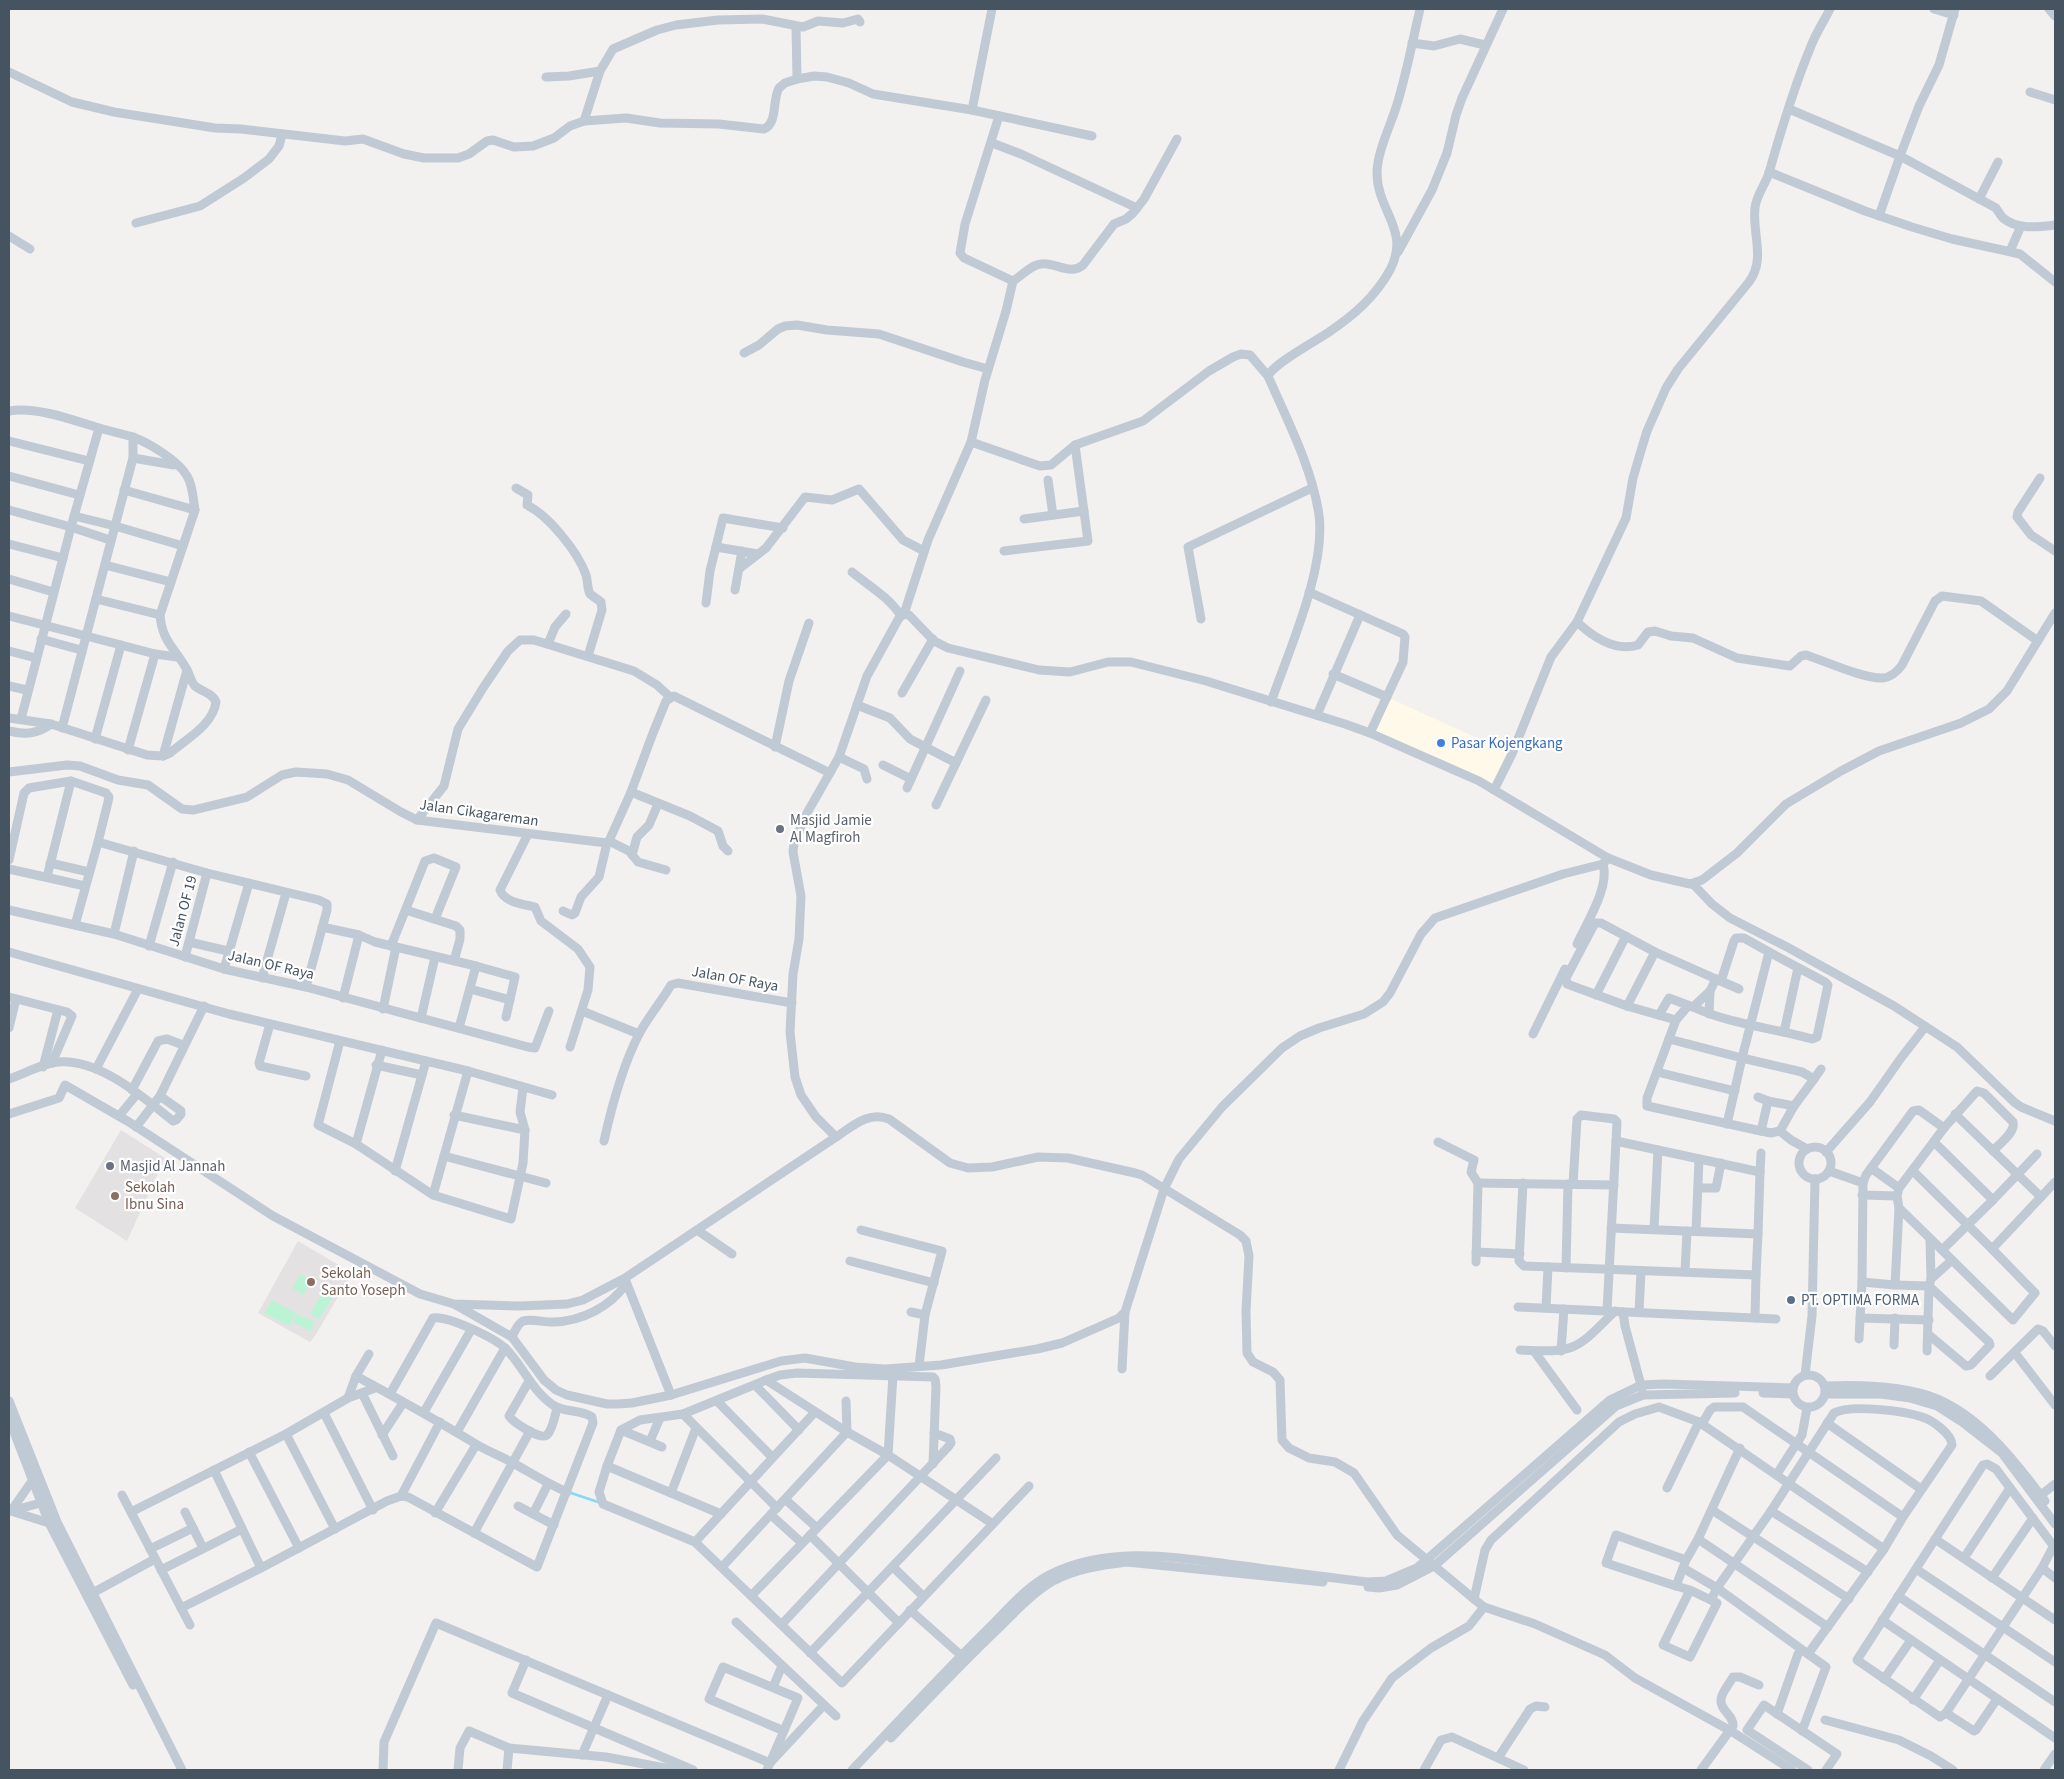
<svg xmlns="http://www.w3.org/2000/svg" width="2064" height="1779" font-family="'Source Sans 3',sans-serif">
  <rect width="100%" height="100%" fill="#f3f0f0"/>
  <!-- commercial -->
  <path fill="#fef9e9" d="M1387,697L1512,754L1494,790L1370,733Z"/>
  <!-- education -->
  <g fill="#e4e1e2">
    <path d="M121,1130L165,1158L127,1241L75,1208Z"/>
    <path d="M298,1241L352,1273L315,1336L310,1342L258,1313Z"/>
  </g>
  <!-- green -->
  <g fill="#bbf4d4">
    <path d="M300,1274L311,1280L303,1295L292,1288Z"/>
    <path d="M323,1292L333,1297L319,1319L310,1314Z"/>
    <path d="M272,1300L296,1313L289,1326L264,1313Z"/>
    <path d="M297,1314L315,1322L310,1331L293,1322Z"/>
  </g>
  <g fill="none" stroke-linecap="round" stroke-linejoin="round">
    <!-- stream -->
    <path stroke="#84d9f6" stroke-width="2.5" d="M568,1492L601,1503"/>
    <!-- minor -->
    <g stroke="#c0cad4" stroke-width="9">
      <path d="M1934,9L1954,15"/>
      <path d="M1955,9L1939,65L1919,106L1900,156L1996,208C1998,211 2000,215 2003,218C2017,230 2038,227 2055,225"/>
      <path d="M2049,9L2055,16"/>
      <path d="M796,27L797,79"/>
      <path d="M1412,43L1434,46L1460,39L1485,45"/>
      <path d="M9,72L72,102L114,112L215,128L241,129L345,141L363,139L404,154L424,158H458L469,154L487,141L493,140L514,147L533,146L554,138L570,126L584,121L626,118L660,123L719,124L764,129C778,123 772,100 779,88L785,83L797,79L814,76L827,77L849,83L873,94L972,110L1092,136"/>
      <path d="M546,77L569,76L600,71"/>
      <path d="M2030,92L2055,100"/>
      <path d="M1789,109L1900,156L1879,216"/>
      <path d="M972,110L992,9"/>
      <path d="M999,116L965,224L960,253L964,258L1013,281"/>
      <path d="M584,121L600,71L613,49L657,30L676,25L718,20L762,19L803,27L818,21L843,23L858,19L860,22"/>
      <path d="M992,143L1021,154L1137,208"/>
      <path d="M1769,172L1865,211L1912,227L1952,239L2020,254L2055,282"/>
      <path d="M1979,199L1998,162"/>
      <path d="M136,223L200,206L244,178L269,159L279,146L282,135"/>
      <path d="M9,236L30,249"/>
      <path d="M2010,251L2021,226"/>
      <path d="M1398,252L1432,190L1447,153L1456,115L1462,98L1503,9"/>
      <path d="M744,353L759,345L778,329L785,326L797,325L827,330L879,334L963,362L988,369"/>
      <path d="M9,411C35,406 73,420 99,428L71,527L9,510"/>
      <path d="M99,428L133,437V458L115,526L183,546L195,510"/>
      <path d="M9,441L89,461"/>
      <path d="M971,442L1040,466L1051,465L1075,445L1143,421L1209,371L1233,357L1241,354L1250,355L1268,376"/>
      <path d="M133,458L174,465"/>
      <path d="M9,476L79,495"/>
      <path d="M2040,478L2018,512L2017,517L2031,535L2055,551"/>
      <path d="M1048,480L1053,515"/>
      <path d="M516,488L528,495L527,505C549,516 578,552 586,575C588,581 587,588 590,594L601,602L602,610L588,656"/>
      <path d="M124,490L195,510C193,499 193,485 187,476C179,461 149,443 133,437"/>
      <path d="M1024,519L1084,511"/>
      <path d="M9,544L63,558L71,527L110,540"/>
      <path d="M716,547L758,554"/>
      <path d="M1004,551L1088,541L1075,445"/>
      <path d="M105,565L171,582L183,546"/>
      <path d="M739,569L766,548L805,497L832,500L859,489L903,540L924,551"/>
      <path d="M852,572C869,586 889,597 901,616"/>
      <path d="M9,579L53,592"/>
      <path d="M735,590L742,551"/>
      <path d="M1309,592L1403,634L1405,637L1403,662L1370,733"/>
      <path d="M96,599L160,615L171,582"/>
      <path d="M706,603L710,571L723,518L783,528"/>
      <path d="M904,614L928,540L971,442L985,380L1006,311L1013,281C1021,276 1031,265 1041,264C1056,262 1070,276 1083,265L1114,224L1126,219L1133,213L1144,199L1177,139"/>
      <path d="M9,616L121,645"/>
      <path d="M1201,619L1188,547L1312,488"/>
      <path d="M1577,622C1593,637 1615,652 1638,645L1648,632L1655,631L1671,636L1693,638L1737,658L1790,666L1801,656L1806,655C1825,661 1864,679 1883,678C1892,677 1897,672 1902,665L1935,601L1942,596L1981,601L2038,641"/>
      <path d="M41,639L81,650"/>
      <path d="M548,644L555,627L566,614"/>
      <path d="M9,651L36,658"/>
      <path d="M1333,674L1387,697"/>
      <path d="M9,686L27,690"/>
      <path d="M902,693L933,639"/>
      <path d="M1271,702C1289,650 1326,569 1319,515C1312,467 1287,420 1268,376C1274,363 1316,341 1329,332C1354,315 1375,297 1390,270C1411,230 1377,211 1377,173C1377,151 1392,123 1398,101C1407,71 1413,39 1420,9"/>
      <path d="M857,705L890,718L910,739L956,763"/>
      <path d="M1317,715L1360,615"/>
      <path d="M9,718L51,724L147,755L163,756L170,753C186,739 213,725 216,702C213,693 202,692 195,686C190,681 190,674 186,668C174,647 162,641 160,615"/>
      <path d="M21,719L63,558"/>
      <path d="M62,728L115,526L74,516"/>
      <path d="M9,731C26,735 37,734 51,724"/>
      <path d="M95,739L121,645L155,654L177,657"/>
      <path d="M775,747L789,681L809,623"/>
      <path d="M128,750L155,654"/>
      <path d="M163,756L187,670"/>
      <path d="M839,757L864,769L867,779"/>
      <path d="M883,765L911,779"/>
      <path d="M9,772L67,765L80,766L118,780L148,785L182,809L193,810L247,797L282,775L296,772L327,774L348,780L401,812L417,820L607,843L609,841L631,792L653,733L666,701L674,696L830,773"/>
      <path d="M907,788L960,671"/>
      <path d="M1494,790L1512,754L1551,657L1577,622L1626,518L1633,478L1640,454L1647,431L1666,388L1678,369L1749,282C1766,259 1752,234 1755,208C1756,196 1765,185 1769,173C1781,130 1794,87 1811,46C1816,33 1824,21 1830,9"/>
      <path d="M631,792L690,816L718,831L723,846L728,851"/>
      <path d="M936,805L986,700"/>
      <path d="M417,820L444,786L458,729L483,688L508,651L520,640H534L634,671L657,685L670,697"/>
      <path d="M528,834L500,890C505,903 523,904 535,907L541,921L578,949L590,967L588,990L570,1047"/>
      <path d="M609,841L629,851L638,862L666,870"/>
      <path d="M632,855L637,837L649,825L658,804"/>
      <path d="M9,860L24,793L29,788L71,781L106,793L109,797L108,802L98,842"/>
      <path d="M50,863L89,872"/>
      <path d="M9,869L85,886"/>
      <path d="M47,877L71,781"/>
      <path d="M1693,884L1712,904L1730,918L1787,947L1894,1006L1957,1047L2014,1102L2021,1107L2055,1121"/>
      <path d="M9,910L114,934L224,969L306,987L528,1047L535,1048L549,1011"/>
      <path d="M406,910L456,926L460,930V939L454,961"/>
      <path d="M563,911L572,915L575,913L581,897L599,877L607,843"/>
      <path d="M75,925L98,842L207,873L319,900L327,904V910L306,987"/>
      <path d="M322,927L359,935L375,942L476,966L515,977L506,1017"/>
      <path d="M114,934L134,851"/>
      <path d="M189,942L228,951"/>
      <path d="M1577,944C1587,922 1610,887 1603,864"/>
      <path d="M149,946L173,862"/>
      <path d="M391,946L425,861L434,858L456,867L435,919"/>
      <path d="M9,952L229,1014L468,1071L552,1095"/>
      <path d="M185,957L207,873"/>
      <path d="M224,969L249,883"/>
      <path d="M262,978L286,893"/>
      <path d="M1721,981L1734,941L1736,938H1744L1769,952"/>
      <path d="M470,989L510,1000"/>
      <path d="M1596,995L1626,936"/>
      <path d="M9,997L67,1012L72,1016L52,1063"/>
      <path d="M343,998L359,935"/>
      <path d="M1627,1006L1655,952"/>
      <path d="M1688,1006L1676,1020L1647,1098V1106L1761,1131L1768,1101L1758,1097"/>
      <path d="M383,1009L396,947"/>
      <path d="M582,1011L639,1034"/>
      <path d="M1709,1014L1710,991"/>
      <path d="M1659,1015L1669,998L1693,1007L1710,991L1716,979L1739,989"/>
      <path d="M421,1018L435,957"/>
      <path d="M1676,1020L1627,1006L1567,984L1566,978L1595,923H1601L1655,952L1716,979"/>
      <path d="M270,1024L259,1063L260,1066L306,1076"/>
      <path d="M9,1028L16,999"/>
      <path d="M459,1028L476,966"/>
      <path d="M1784,1032L1798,968"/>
      <path d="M1533,1034L1565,969"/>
      <path d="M1669,1039L1742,1058L1769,952L1825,982L1828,985L1817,1037L1812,1039C1773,1028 1730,1024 1693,1007"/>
      <path d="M340,1041L318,1125L356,1144L433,1195L511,1219L523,1163L525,1130L520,1112L523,1088"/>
      <path d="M376,1065L422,1075"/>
      <path d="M43,1067L58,1010"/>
      <path d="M96,1069L138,989"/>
      <path d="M1657,1072L1735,1091"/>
      <path d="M9,1079C23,1074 38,1066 52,1063C94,1054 143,1097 173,1121L176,1120L181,1114V1111L160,1096"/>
      <path d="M1814,1079L1821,1069"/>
      <path d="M132,1090L158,1041L167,1039L183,1045"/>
      <path d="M1768,1101L1794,1106"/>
      <path d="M9,1114L59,1098L65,1085L129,1122L273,1216L420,1294L454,1304L520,1306L567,1304L583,1300L625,1278L836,1137C853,1126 868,1111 889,1119L950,1163L968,1168L992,1167L1038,1157L1068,1158L1135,1173L1142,1175L1240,1235L1246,1241L1249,1256L1246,1311L1247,1353L1253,1362L1273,1372L1280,1380L1282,1440L1289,1448L1309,1458L1335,1462L1354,1473L1397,1535L1474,1599L1484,1607L1535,1624L1605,1655L1635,1678L1731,1731L1792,1770"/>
      <path d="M454,1115L525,1130"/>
      <path d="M119,1116L137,1094"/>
      <path d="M1727,1124L1742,1058L1802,1072L1814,1079L1794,1106L1780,1131"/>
      <path d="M136,1127L160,1096L204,1006"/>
      <path d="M1761,1131L1771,1133L1780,1131L1791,1140L1807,1149"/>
      <path d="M836,1137L816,1117L801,1095L795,1077L790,1032L793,974L799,939L801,896L793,852L794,843L807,813L839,757L867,676L899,618L904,614L909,615L934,641L948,648L1039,670L1070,672L1108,662H1131L1206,681L1345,724L1370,733L1479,781L1608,858L1651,875L1690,884L1702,880L1737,853L1786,804L1841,771L1879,751L1961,723L1989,709L2007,691L2055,613"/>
      <path d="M604,1141C612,1105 622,1067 639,1034C648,1017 661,1002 671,985L678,983L792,1003"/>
      <path d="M1438,1142L1474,1160L1471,1172L1478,1183L1476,1262"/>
      <path d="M1934,1142L1993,1200L2037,1154"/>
      <path d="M356,1144L382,1050"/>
      <circle cx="1815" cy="1163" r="16"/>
      <path d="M1826,1152L1870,1102L1901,1058L1925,1027"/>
      <path d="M444,1156L546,1183"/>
      <path d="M1871,1168L1899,1188"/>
      <path d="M395,1171L426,1061"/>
      <path d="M1829,1171L1863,1183L1862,1282L1859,1339"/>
      <path d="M1913,1171L1992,1249L2041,1197L1955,1114"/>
      <path d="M1760,1172L1761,1153"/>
      <path d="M1478,1183L1614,1185"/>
      <path d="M1523,1183L1519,1261L1524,1266L1756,1275L1758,1234"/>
      <path d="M1863,1183L1866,1175L1913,1111L1919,1110L1944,1128"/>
      <path d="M1573,1184L1577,1119L1581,1115L1614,1119L1617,1122L1616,1141L1607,1311"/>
      <path d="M1698,1188H1716L1721,1163"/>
      <path d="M433,1195L468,1071"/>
      <path d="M1862,1195L1897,1196L1899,1188L1944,1128L1977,1091L1984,1093L2013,1122C2016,1132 2000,1143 1993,1151"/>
      <path d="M1897,1196L1899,1208L1942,1250L1993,1200"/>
      <path d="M2041,1197L2055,1182"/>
      <path d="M1611,1228L1758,1234L1760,1172L1616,1141"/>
      <path d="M1654,1229L1658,1150"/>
      <path d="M697,1230L732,1254"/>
      <path d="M861,1230L942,1251L925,1315L919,1366"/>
      <path d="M1696,1231L1699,1159"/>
      <path d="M1476,1252L1520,1254"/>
      <path d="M1952,1260L2013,1320L2035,1293L1992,1249"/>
      <path d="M850,1261L934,1283"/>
      <path d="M1566,1268L1568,1184"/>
      <path d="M1685,1272L1687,1231"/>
      <path d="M625,1279L671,1395"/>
      <path d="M1931,1279L1952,1260L1942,1250"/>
      <path d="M1862,1282L1895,1285L1899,1208"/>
      <path d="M1895,1285L1929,1286L1931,1279L1930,1239"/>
      <path d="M456,1305L512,1337L544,1380L556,1390L567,1395L607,1404H618L632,1403L671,1395L781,1361L805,1358L855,1367L885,1369L941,1365L1037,1349L1062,1343L1119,1318L1125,1312L1164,1189L1179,1159L1222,1107L1282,1048L1300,1036L1319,1028L1364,1014L1383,1002L1390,993L1421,934L1435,918L1563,874L1603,864L1608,858"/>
      <path d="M1518,1307L1776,1319"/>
      <path d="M1546,1308L1548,1267"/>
      <path d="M911,1312L925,1315"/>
      <path d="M1623,1312L1625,1326L1642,1389"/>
      <path d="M1639,1312L1641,1271"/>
      <path d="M1755,1318L1756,1275"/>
      <path d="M1860,1318L1929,1320"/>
      <path d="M1929,1335L1966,1366L1971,1365L1990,1345L1989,1342L1929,1286"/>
      <path d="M512,1337C515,1331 517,1324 523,1321C532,1318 545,1323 554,1322C582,1321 610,1307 626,1284"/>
      <path d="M1894,1345L1895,1318"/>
      <path d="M1520,1350C1576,1353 1576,1350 1615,1311"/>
      <path d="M1534,1351L1577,1410"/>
      <path d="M1561,1351L1564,1309"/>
      <path d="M1927,1351L1929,1286"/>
      <path d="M2015,1353L2055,1405"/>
      <path d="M1122,1369L1125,1312"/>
      <circle cx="1809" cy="1391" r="16"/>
      <path d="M1805,1375L1812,1316L1815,1179"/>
      <path d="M356,1376L369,1354"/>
      <path d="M1990,1376L2038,1329L2043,1331L2055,1346"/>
      <path d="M766,1380L780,1375L797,1373L933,1377L935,1379L936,1386L933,1464"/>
      <path d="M529,1381L509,1416C513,1422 541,1441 547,1435C553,1429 555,1415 557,1408"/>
      <path d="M756,1386L799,1430"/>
      <path d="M1825,1386C1856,1385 1889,1385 1920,1393C1973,1406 2014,1459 2045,1501"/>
      <path d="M362,1393L393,1456"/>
      <path d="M1763,1393L1793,1394"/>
      <path d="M1826,1394H1881L1910,1398L1937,1406L1962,1422L2002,1453L2055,1524"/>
      <path d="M348,1398L356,1376C397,1398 436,1420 476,1444C487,1451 501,1456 513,1463C531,1473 548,1484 567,1492"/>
      <path d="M9,1401L57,1522L182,1770"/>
      <path d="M717,1401L772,1457"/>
      <path d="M424,1412L471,1330"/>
      <path d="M324,1413L373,1510"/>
      <path d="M683,1414L777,1508"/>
      <path d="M9,1419L49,1523L133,1685"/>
      <path d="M1827,1423L1921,1489"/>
      <path d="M1702,1424L1710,1410L1714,1407H1743L1903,1517"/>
      <path d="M621,1430L662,1447"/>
      <path d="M457,1432L505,1348"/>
      <path d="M286,1434L335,1529"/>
      <path d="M382,1435L403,1403"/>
      <path d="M650,1441L660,1418"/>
      <path d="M249,1452L299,1548"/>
      <path d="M1987,1464L1996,1469L2052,1544L2053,1547L2042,1568L1946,1713L1940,1717L1857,1660L1983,1465Z"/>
      <path d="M607,1466L721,1514"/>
      <path d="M214,1470L261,1568"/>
      <path d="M1777,1474L1802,1435L1807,1408"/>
      <path d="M32,1481L11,1511L49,1523"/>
      <path d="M1667,1488L1699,1422"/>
      <path d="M671,1493L696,1428"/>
      <path d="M122,1495L190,1625"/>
      <path d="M2041,1495L2055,1484"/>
      <path d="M401,1496L440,1422"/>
      <path d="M786,1500L817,1528"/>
      <path d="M518,1506L554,1525"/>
      <path d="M1712,1510L1849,1599"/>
      <path d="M11,1511L44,1502"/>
      <path d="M1771,1511L1868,1572"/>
      <path d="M131,1512L286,1434L348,1398L375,1388"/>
      <path d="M185,1512L203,1548"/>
      <path d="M435,1513L476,1445"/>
      <path d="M533,1514L548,1484"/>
      <path d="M771,1515L802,1543"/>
      <path d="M993,1524L888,1455L847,1432L766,1380L683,1414L640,1420L621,1430L607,1466L599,1492L603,1504L695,1542L842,1683L1029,1486"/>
      <path d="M474,1533L530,1431"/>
      <path d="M810,1535L899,1623"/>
      <path d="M1698,1539L1828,1627"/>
      <path d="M1935,1539L2055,1620"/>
      <path d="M695,1542L815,1412"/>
      <path d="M150,1549L193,1528"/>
      <path d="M1964,1558L2010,1488"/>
      <path d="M1686,1560L1616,1535L1606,1563L1676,1586L1686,1560L1698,1539L1740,1448"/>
      <path d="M722,1567L847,1432L846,1401"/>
      <path d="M893,1567L923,1596"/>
      <path d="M1683,1568L1717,1588L1826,1667L1802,1731"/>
      <path d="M2042,1568L2055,1578"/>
      <path d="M1916,1569L2055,1662"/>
      <path d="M161,1570L242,1529"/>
      <path d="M1992,1578L2033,1518"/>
      <path d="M1676,1586L1690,1590L1717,1603L1690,1657L1663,1645L1690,1590"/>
      <path d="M1368,1587L1379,1588L1397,1585L1434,1566L1616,1406L1643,1395L1735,1393"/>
      <path d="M752,1595L888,1455L893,1375"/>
      <path d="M87,1596L155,1559"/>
      <path d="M1898,1596L2055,1702"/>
      <path d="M1474,1599L1485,1550L1491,1540L1619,1422L1635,1414L1659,1407L1699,1422L1884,1549"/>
      <path d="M1711,1600L1717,1588L1771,1511L1834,1413C1850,1404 1905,1411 1922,1417C1932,1420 1952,1434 1952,1445L1903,1517L1884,1549L1808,1654"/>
      <path d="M181,1608L261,1568L387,1501L401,1496L408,1497L537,1567L593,1423L592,1417C581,1409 564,1413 553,1405C532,1391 523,1366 506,1349C495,1338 447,1315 433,1318L390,1394"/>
      <path d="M910,1610L964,1658"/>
      <path d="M1882,1620L2055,1738"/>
      <path d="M736,1622L836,1716"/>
      <path d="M782,1624L948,1447L951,1443L950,1439L934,1433"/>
      <path d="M810,1653L996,1458"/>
      <path d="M526,1660L512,1693L693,1770"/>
      <path d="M1884,1679L1911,1640"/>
      <path d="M773,1687L782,1666"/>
      <path d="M1913,1700L1940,1660"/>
      <path d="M1946,1713L1974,1731L1976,1730L1997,1699"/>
      <path d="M1777,1714L1798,1654"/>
      <path d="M1825,1720L1899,1740L1931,1756L1953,1770"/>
      <path d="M891,1738C927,1700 963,1662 1001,1626C1017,1610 1033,1593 1053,1581C1076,1569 1101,1565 1127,1562L1323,1582"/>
      <path d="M509,1748L606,1757L676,1770"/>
      <path d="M582,1755L608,1695"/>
      <path d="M1498,1758L1530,1709L1536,1706L1545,1707"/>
      <path d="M383,1770L384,1742L436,1623L770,1763L798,1698L723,1667L709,1699L784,1731"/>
      <path d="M458,1770L460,1748L469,1731L509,1748L507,1770"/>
      <path d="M767,1770L770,1763L824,1705"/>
      <path d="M852,1770C898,1722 943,1673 991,1626C1009,1608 1027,1586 1051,1574C1111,1544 1180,1558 1244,1566C1285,1572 1326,1577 1367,1582L1386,1581L1417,1568L1610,1400L1641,1385L1664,1384L1793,1388"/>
      <path d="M1339,1770L1363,1721L1392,1678L1431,1648L1469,1626L1484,1607"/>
      <path d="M1424,1770L1441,1740L1452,1737L1524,1770"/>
      <path d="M1701,1770L1733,1726C1734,1715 1719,1710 1721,1699C1722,1692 1730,1683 1733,1677H1740L1759,1685"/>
      <path d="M1808,1770L1747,1730L1764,1705L1837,1754L1826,1770"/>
      <path d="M2044,1770L2055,1754"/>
    </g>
  </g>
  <!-- markers -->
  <circle fill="#3f7fe0" stroke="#fff" stroke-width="2" cx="1441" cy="743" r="5"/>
  <g fill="#6b7280" stroke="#fff" stroke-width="2">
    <circle cx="780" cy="829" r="5"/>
    <circle cx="110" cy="1166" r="5"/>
  </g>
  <g fill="#8d6e63" stroke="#fff" stroke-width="2">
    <circle cx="115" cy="1196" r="5"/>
    <circle cx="311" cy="1282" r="5"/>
  </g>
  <circle fill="#5c6f8a" stroke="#fff" stroke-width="2" cx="1791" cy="1300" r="5"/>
  <g text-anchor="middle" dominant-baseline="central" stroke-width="4.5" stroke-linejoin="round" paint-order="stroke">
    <!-- shop labels -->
    <g font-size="15" fill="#366cbe" stroke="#fff" text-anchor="start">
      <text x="1451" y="743">Pasar Kojengkang</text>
    </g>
    <!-- street labels -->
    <g font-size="15" fill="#465360" stroke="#fff">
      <text transform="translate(479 813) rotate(8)">Jalan Cikagareman</text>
      <text transform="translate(183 911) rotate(-75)">Jalan OF 19</text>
      <text transform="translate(271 965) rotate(13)">Jalan OF Raya</text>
      <text transform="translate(735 979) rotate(10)">Jalan OF Raya</text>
    </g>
    <!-- worship labels -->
    <g font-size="15" fill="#5b616d" stroke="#fff" text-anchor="start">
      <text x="790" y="820">Masjid Jamie<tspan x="790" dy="17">Al Magfiroh</tspan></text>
      <text x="120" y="1166">Masjid Al Jannah</text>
    </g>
    <!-- education labels -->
    <g font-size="15" fill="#785e54" stroke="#fff" text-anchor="start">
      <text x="125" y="1187">Sekolah<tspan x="125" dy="17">Ibnu Sina</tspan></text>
      <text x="321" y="1273">Sekolah<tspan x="321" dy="17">Santo Yoseph</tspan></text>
    </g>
    <!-- service labels -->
    <g font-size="15" fill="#4e5e75" stroke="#fff" text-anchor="start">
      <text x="1801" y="1300">PT. OPTIMA FORMA</text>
    </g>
  </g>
  <!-- border -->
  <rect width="2064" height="1779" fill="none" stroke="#465360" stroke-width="20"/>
</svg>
